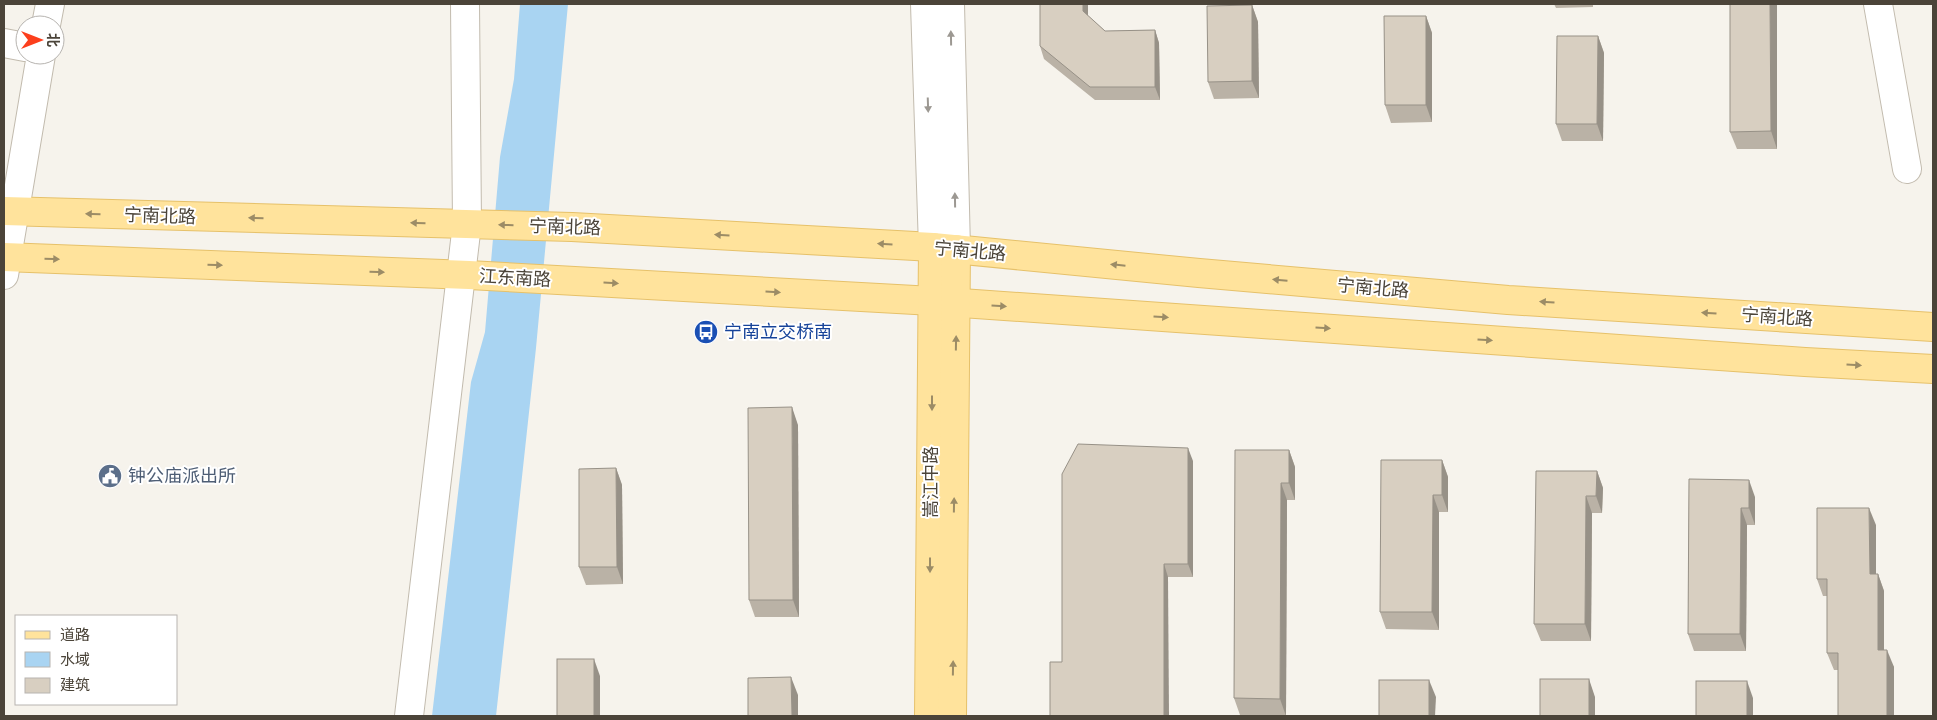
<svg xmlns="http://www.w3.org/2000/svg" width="1937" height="720" font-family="Arial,'Noto Sans SC',sans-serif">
  <rect width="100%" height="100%" fill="#f6f3ec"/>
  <!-- water -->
  <path fill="#a9d4f2" d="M520,4H568L536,348L496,716H432L471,382L485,332L500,157L514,79Z"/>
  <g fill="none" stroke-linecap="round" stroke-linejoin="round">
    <!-- minor casing -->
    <g stroke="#c2bbae" stroke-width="30">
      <g id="minor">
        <path d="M925,4L933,247"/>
        <path d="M950,4L956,249"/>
        <path d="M1878,4L1907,169"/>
        <path d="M46,25L50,4"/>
        <path d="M4,43L25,47"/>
        <path d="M4,275L41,55"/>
        <path d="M409,716L467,224L465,4"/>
      </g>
    </g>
    <!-- major casing -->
    <g stroke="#e6c16a" stroke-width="30">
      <g id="major">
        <path d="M4,211L572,227L933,247L1199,273L1508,300L1933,327"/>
        <path d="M4,257L469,275L933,301L1805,362L1933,369"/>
        <path d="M929,716L933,247"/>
        <path d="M952,716L956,249"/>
      </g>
    </g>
    <!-- minor -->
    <use href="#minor" stroke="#fff" stroke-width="28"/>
    <!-- major -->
    <use href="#major" stroke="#ffe39c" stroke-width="28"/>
  </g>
  <!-- wall -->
  <g fill="#bab2a6">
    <path d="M1554,4H1593V7L1556,8Z"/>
    <path d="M1730,4H1777V149H1737L1730,132Z"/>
    <path d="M1252,5L1258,22L1259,98L1214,99L1208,82Z"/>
    <path d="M1088,16L1105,31L1155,30L1159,43L1160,100H1095L1044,59L1040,46Z"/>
    <path d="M1426,16L1432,33V122L1391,123L1385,105Z"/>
    <path d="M1598,36L1604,53L1603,141H1562L1556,124Z"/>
    <path d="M798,425L799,617H755L749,600Z"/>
    <path d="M1235,450H1289L1295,467V500H1287L1286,716L1240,715L1234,698Z"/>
    <path d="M1442,460L1448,477V512H1439V630L1386,629L1380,612Z"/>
    <path d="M1193,461V577H1168L1062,662Z"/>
    <path d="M616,468L622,485L623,584L586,585L579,567Z"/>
    <path d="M1597,471L1603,488L1602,513H1592L1591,641H1541L1534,624Z"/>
    <path d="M1689,479L1755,497V525H1747L1746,651H1694L1688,634Z"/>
    <path d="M1876,525V574H1878L1884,591V650L1894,667V716L1838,670H1834L1827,653V596H1823L1817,579Z"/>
  </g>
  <!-- shaded-wall -->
  <g fill="#979187">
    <path d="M1083,4H1088V24L1083,11Z"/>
    <path d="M1770,4H1777V149L1771,131Z"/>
    <path d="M1252,5L1258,22L1259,98L1252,81Z"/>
    <path d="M1426,16L1432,33V122L1426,105Z"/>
    <path d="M1155,30L1159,43L1160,100L1155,87Z"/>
    <path d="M1598,36L1604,53L1603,141L1597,124Z"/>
    <path d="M792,407L798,425L799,617L793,600Z"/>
    <path d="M1188,448L1193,461V577L1188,564Z"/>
    <path d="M1289,450L1295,467V500L1289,483Z"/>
    <path d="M1442,460L1448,477V512L1442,495Z"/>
    <path d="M616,468L622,485L623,584L617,567Z"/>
    <path d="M1597,471L1603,488L1602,513L1596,496Z"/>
    <path d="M1749,480L1755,497V525L1749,508Z"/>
    <path d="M1281,483L1287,500L1286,716L1280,699Z"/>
    <path d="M1433,495L1439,512V630L1432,612Z"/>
    <path d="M1586,496L1592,513L1591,641L1585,624Z"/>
    <path d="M1741,508L1747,525L1746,651L1740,634Z"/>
    <path d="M1869,508L1876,525V592L1870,574Z"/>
    <path d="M1164,564L1168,577L1169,716H1164Z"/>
    <path d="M1878,574L1884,591V667L1878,650Z"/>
    <path d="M1887,650L1894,667V716H1887Z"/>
    <path d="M594,659L600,676V716H594Z"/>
    <path d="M791,677L798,695V716H792Z"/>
    <path d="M1589,679L1595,697V716H1589Z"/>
    <path d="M1429,680L1436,697L1435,716H1429Z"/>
    <path d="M1747,681L1753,698V716H1747Z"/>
  </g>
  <!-- building -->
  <g fill="#d8cfc1" stroke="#979187">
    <path d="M1040,4H1083V11L1105,31L1155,30V87H1090L1040,46Z"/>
    <path d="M1730,4H1770L1771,131L1730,132Z"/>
    <path d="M1252,5V81L1208,82L1207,6Z"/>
    <path d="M1384,16H1426V105H1385Z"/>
    <path d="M1557,36H1598L1597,124H1556Z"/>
    <path d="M792,407L793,600H749L748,408Z"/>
    <path d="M1078,444L1188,448V564H1164V716H1050V662H1062V474Z"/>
    <path d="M1235,450H1289V483H1281L1280,699L1234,698Z"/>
    <path d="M1381,460H1442V495H1433L1432,612H1380Z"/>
    <path d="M616,468L617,567H579V469Z"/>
    <path d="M1536,471H1597L1596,496H1586L1585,624H1534Z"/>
    <path d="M1689,479L1749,480V508H1741L1740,634H1688Z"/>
    <path d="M1817,508H1869L1870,574H1878V650H1887V716H1838V653H1827V579H1817Z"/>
    <rect x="557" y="659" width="37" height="57"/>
    <path d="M791,677L792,716H748V678Z"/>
    <rect x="1540" y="679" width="49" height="37"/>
    <rect x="1379" y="680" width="50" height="36"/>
    <rect x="1696" y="681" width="51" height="35"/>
  </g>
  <!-- one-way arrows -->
  <defs><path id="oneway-solid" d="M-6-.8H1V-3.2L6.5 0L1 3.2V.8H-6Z" transform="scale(1.25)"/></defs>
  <g fill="#9c9892">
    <use href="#oneway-solid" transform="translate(951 38) rotate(-91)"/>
    <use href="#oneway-solid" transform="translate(928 105) rotate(88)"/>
    <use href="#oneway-solid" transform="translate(955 200) rotate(-91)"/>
  </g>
  <g fill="#9c8c66">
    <use href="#oneway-solid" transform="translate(93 214) rotate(-178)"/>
    <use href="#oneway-solid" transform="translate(256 218) rotate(-178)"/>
    <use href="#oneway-solid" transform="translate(418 223) rotate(-178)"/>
    <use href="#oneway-solid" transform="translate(506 225) rotate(-179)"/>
    <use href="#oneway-solid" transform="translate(722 235) rotate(-177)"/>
    <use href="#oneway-solid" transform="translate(885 244) rotate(-177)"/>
    <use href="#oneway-solid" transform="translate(52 259) rotate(2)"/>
    <use href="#oneway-solid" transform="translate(215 265) rotate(2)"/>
    <use href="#oneway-solid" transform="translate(1118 265) rotate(-174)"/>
    <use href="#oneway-solid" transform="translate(377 272) rotate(2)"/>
    <use href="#oneway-solid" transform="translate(1280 280) rotate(-175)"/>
    <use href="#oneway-solid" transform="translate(611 283) rotate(3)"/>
    <use href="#oneway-solid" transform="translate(773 292) rotate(3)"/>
    <use href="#oneway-solid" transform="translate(1547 302) rotate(-176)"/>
    <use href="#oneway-solid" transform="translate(999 306) rotate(4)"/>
    <use href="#oneway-solid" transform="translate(1709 313) rotate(-176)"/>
    <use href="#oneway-solid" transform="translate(1161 317) rotate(4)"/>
    <use href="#oneway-solid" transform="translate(1323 328) rotate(4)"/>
    <use href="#oneway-solid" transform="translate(1485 340) rotate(4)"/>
    <use href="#oneway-solid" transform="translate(956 343) rotate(-89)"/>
    <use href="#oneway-solid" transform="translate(1854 365) rotate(3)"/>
    <use href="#oneway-solid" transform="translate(932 403) rotate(90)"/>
    <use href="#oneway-solid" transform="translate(954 505) rotate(-89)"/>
    <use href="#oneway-solid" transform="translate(930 565) rotate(90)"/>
    <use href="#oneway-solid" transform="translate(953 668) rotate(-89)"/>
  </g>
  <!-- icons -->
  <defs>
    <g id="bus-disc" transform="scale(1.25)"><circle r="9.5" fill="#1a4fb4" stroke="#fff"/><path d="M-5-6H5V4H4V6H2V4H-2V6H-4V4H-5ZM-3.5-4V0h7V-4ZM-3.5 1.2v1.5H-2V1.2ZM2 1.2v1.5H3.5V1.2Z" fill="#fff"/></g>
    <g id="civic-disc" transform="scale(1.25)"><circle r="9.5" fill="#5c6f8a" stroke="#fff"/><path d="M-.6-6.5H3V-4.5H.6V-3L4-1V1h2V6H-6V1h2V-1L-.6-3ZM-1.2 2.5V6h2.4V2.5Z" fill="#fff"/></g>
  </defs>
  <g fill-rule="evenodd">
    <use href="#bus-disc" x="706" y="332"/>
    <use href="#civic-disc" x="110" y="476"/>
  </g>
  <g text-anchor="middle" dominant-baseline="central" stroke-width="4" stroke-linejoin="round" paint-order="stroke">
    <!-- street labels -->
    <g font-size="18" fill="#4b4439" stroke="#fff">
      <text transform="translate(160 216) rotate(2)">宁南北路</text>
      <text transform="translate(565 227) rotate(2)">宁南北路</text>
      <text transform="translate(970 251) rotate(5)">宁南北路</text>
      <text transform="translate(515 278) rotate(3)">江东南路</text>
      <text transform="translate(1373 288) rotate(5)">宁南北路</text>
      <text transform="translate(1777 317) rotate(4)">宁南北路</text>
      <text transform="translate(931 482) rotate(-90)">嵩江中路</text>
    </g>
    <!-- transit labels -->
    <g font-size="18" fill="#164399" stroke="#fff" text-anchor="start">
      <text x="724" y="332">宁南立交桥南</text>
    </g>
    <!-- service labels -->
    <g font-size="18" fill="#4e5e75" stroke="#fff" text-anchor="start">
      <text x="128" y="476">钟公庙派出所</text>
    </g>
  </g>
  <!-- border -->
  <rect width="1937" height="720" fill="none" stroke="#4b4439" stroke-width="10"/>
  <!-- legend -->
  <rect x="15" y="615" width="162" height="90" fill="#ffffff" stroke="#b7b4b0"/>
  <rect x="25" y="631" width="25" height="8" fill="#ffe39c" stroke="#b7b4b0"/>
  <text x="60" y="640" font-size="15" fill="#4b4439">道路</text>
  <rect x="25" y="652" width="25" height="15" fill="#a9d4f2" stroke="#b7b4b0"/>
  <text x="60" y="665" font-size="15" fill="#4b4439">水域</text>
  <rect x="25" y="678" width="25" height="15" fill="#d8cfc1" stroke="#b7b4b0"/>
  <text x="60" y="690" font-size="15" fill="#4b4439">建筑</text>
  <!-- north arrow -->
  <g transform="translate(40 40) rotate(90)"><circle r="24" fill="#ffffff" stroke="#b7b4b0"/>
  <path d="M0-4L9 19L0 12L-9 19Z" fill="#fc3f1d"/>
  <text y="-8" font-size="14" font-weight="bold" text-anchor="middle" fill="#4b4439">北</text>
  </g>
</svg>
